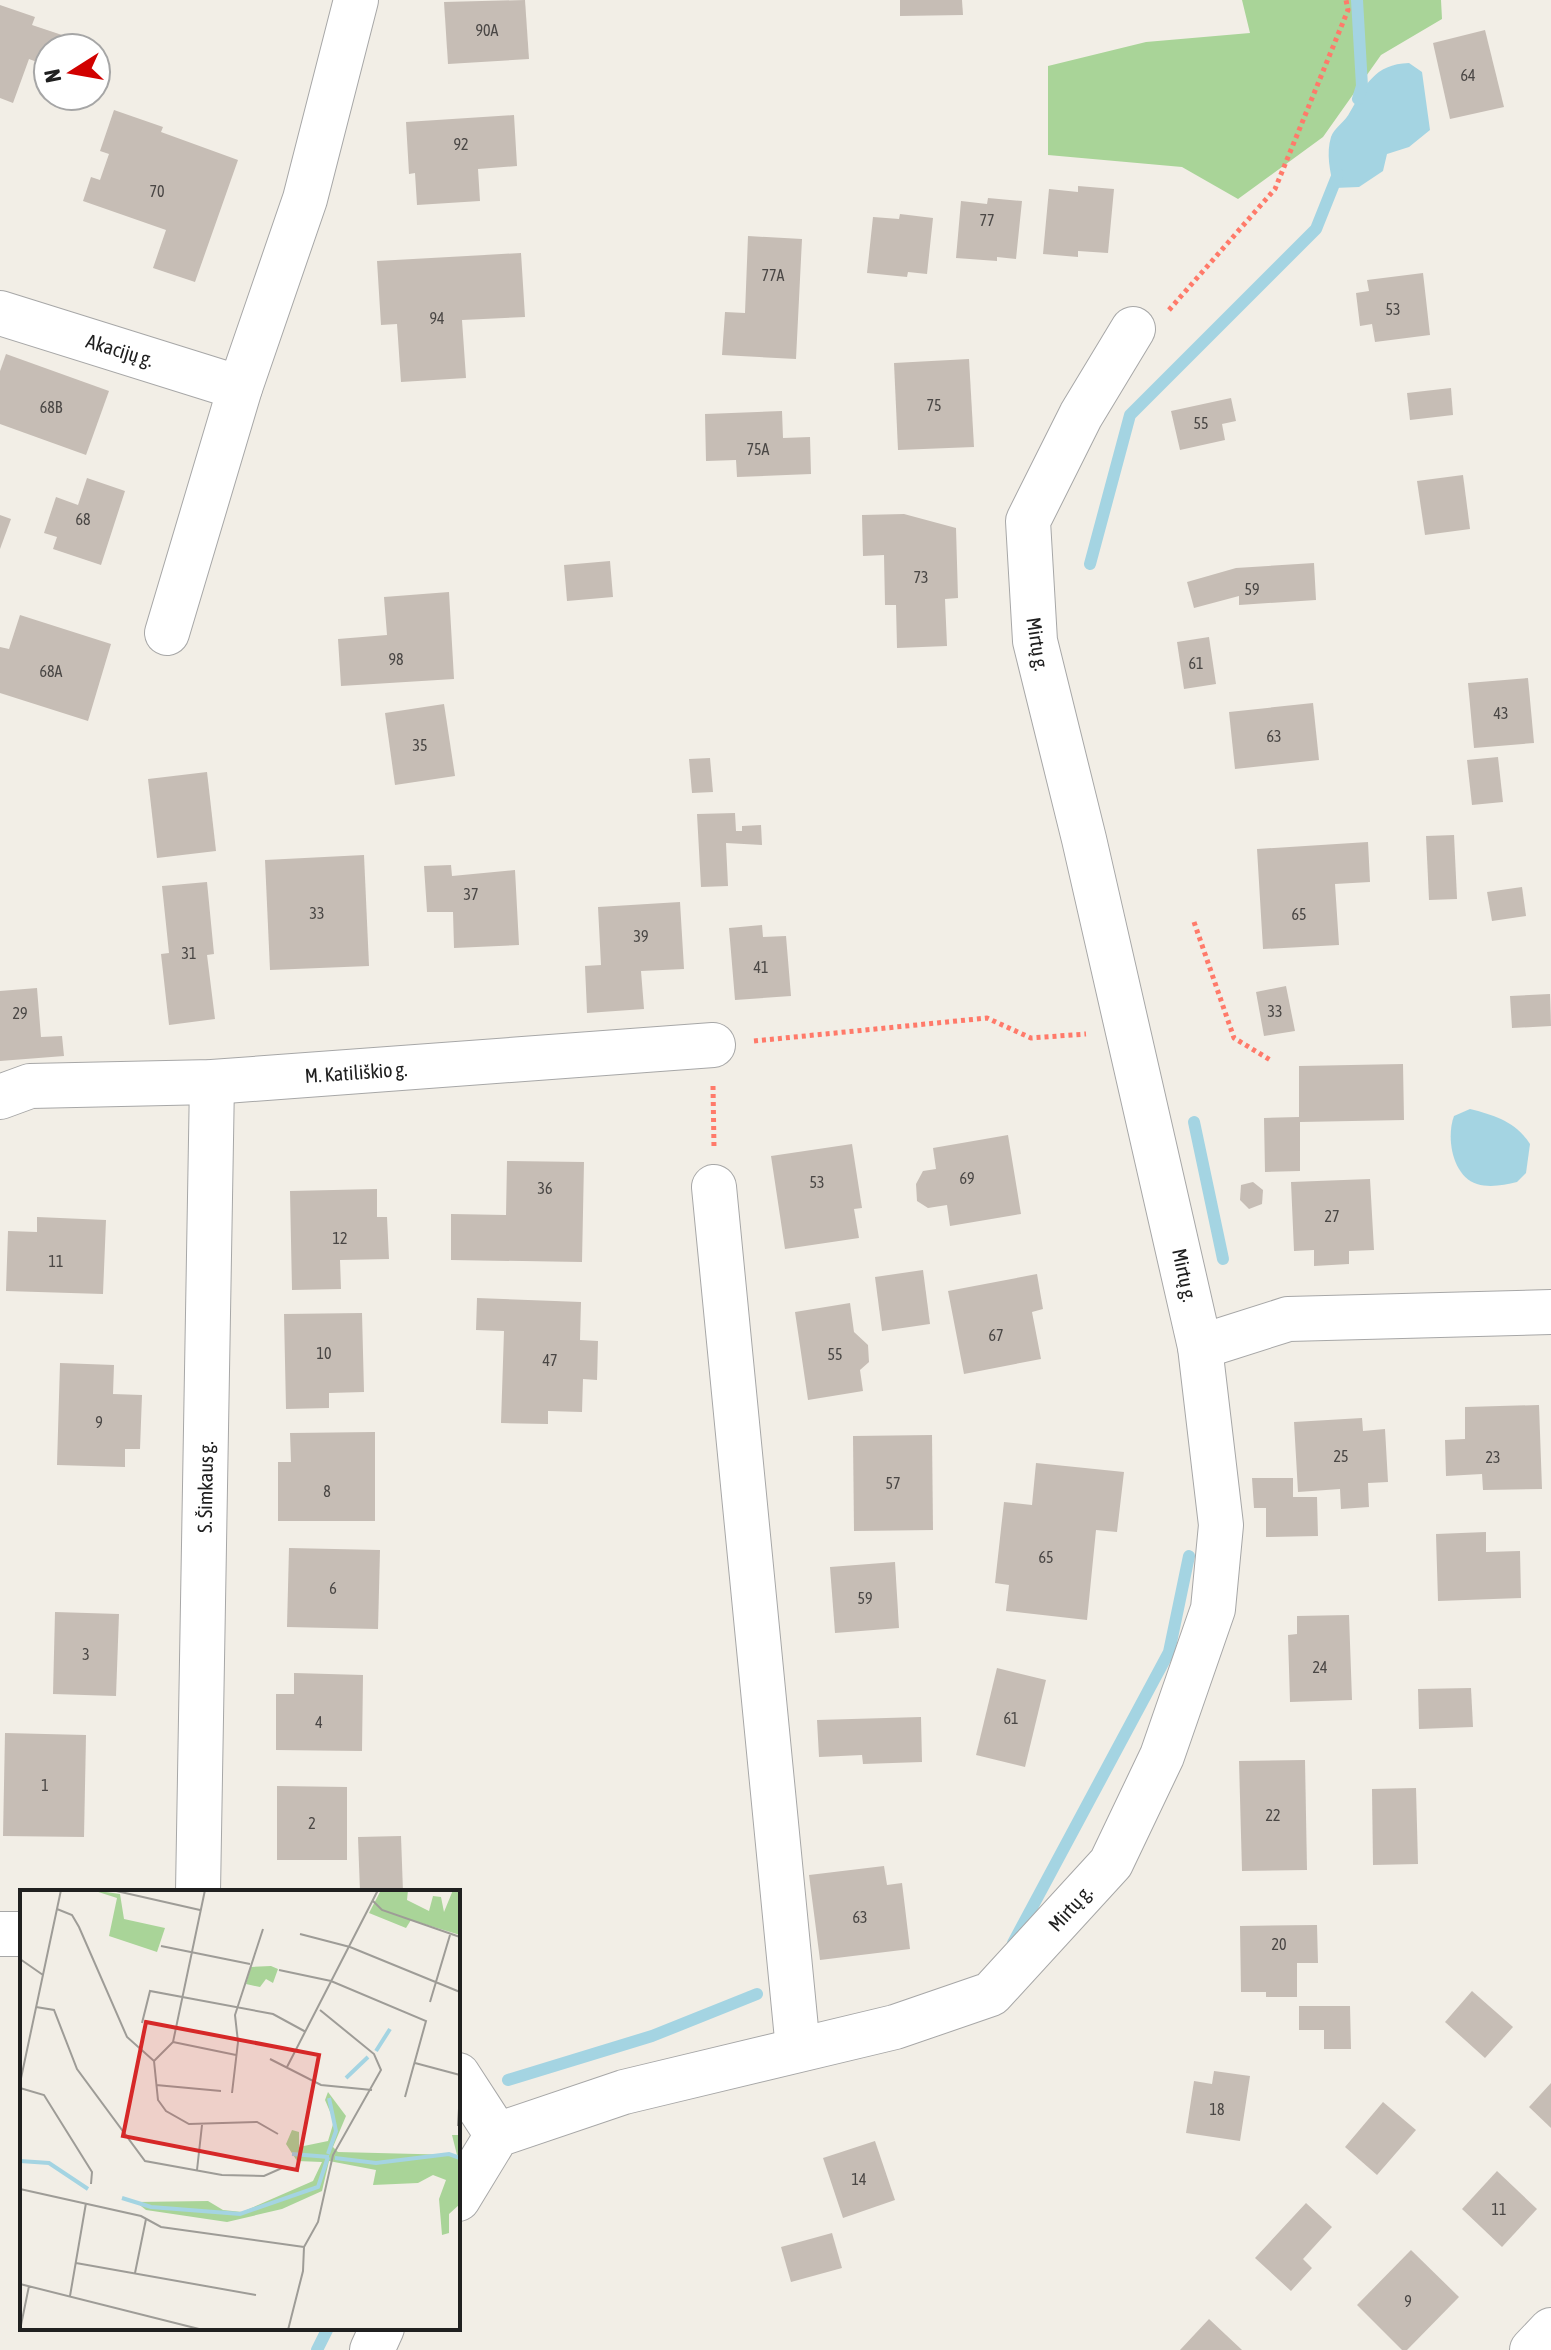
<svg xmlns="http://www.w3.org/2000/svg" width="1551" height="2350" font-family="'Asap Condensed',sans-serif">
  <rect width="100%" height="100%" fill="#f2eee6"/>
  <!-- forest -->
  <path fill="#a9d498" d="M1242,0H1441L1442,19L1381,55L1323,137L1238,199L1182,167L1048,155V66L1146,42L1250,33Z"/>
  <!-- water -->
  <g fill="#a4d4e2">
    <path d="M1409,63L1422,72L1430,130L1409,147L1387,154L1383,171L1359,187L1334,188C1330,172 1326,153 1331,137C1334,128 1346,121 1350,112C1365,86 1374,64 1409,63Z"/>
    <path d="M1470,1109C1494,1115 1516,1122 1530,1144L1526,1173L1517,1182C1504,1185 1490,1188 1477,1184C1452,1176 1446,1137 1454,1116Z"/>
  </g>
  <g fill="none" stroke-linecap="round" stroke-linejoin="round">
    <!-- stream -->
    <g stroke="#a4d4e2" stroke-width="12">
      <path d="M1357,0L1362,86L1358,99"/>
      <path d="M1090,564L1130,415L1316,229L1338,174"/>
      <path d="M1194,1122L1223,1259"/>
      <path d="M1013,1943L1169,1652L1189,1556"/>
      <path d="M508,2080L652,2036L757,1994"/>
      <path d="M317,2350L328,2328"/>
    </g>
  </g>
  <!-- building -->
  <g fill="#c6bdb5">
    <path d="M525,0L529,59L448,64L444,2Z"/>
    <path d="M900,0H962L963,15L900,16Z"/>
    <path d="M0,5L35,17L32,25L65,36L61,48H48V66L29,59L13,103L0,98Z"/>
    <path d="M1485,30L1504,107L1450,119L1433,43Z"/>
    <path d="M114,110L163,127L161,132L238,160L195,282L153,268L166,230L83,201L91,177L100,180L109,154L100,151Z"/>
    <path d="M514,115L517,166L478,169L480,201L417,205L415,173L409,174L406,122Z"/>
    <path d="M1078,186L1114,189L1108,253L1078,251V257L1043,254L1049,189L1078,192Z"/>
    <path d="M988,198L1022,201L1016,259L997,257V261L956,258L961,201L987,204Z"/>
    <path d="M900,214L933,218L927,274L908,272L907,277L867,273L873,217L899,219Z"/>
    <path d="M748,236L802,239L796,359L722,355L725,312L745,313Z"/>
    <path d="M521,253L525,317L462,320L466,378L401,382L397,324L381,325L377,261Z"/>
    <path d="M1423,273L1430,335L1375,342L1372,324L1360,326L1356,293L1369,291L1367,280Z"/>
    <path d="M6,354L109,391L86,455L0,424V371Z"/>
    <path d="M969,359L974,447L898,450L894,363Z"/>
    <path d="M1451,388L1453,415L1410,420L1407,393Z"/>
    <path d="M1231,398L1236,421L1222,424L1225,440L1180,450L1171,411Z"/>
    <path d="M782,411L783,438L810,437L811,474L737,477L736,460L706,461L705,414Z"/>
    <path d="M1463,475L1470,529L1425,535L1417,481Z"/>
    <path d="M87,478L125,491L101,565L53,549L57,537L44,533L56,497L78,505Z"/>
    <path d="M904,514L956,528L958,598L945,599L947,646L897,648L896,605H885L884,555L863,556L862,515Z"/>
    <path d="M0,515L11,519L0,549Z"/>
    <path d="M610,561L613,597L567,601L564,565Z"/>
    <path d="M1314,563L1316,600L1239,605V596L1194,608L1187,582L1236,568Z"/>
    <path d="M449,592L454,679L341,686L338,639L387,635L384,597Z"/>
    <path d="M20,615L111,644L88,721L0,693V647L9,649Z"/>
    <path d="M1209,637L1216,684L1184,689L1177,642Z"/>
    <path d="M1528,678L1534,743L1474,748L1468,683Z"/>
    <path d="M1313,703L1319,760L1235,769L1229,712Z"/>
    <path d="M444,704L455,776L395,785L385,713Z"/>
    <path d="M1498,757L1503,802L1472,805L1467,760Z"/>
    <path d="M710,758L713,792L692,793L689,759Z"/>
    <path d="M207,772L216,851L157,858L148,779Z"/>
    <path d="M735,813L736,831H742V826L761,825L762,845L726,843L728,886L701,887L697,814Z"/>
    <path d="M1454,835L1457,899L1429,900L1426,836Z"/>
    <path d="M1368,842L1370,882L1335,884L1339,945L1263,949L1257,849Z"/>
    <path d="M364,855L369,966L270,970L265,860Z"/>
    <path d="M451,865L452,876L515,870L519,945L454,948L453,912H427L424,866Z"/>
    <path d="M207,882L214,954L207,955L215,1019L169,1025L161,954L169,953L162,886Z"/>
    <path d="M1522,887L1526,916L1492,921L1487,892Z"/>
    <path d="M680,902L684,969L641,971L644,1009L587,1013L585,966L601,965L598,907Z"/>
    <path d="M762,925L763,937L786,936L791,996L735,1000L729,928Z"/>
    <path d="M1286,986L1295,1031L1264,1036L1256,992Z"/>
    <path d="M37,988L41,1037L62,1036L64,1056L0,1061V991Z"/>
    <path d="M1550,994L1551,1026L1512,1028L1510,996Z"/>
    <path d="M1403,1064L1404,1120L1300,1122V1171L1265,1172L1264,1118L1299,1117V1066Z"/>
    <path d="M1008,1135L1021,1214L950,1226L947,1205L928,1208L917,1201L916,1184L923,1171L936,1169L933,1148Z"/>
    <path d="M852,1144L862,1208L854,1209L859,1238L785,1249L771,1156Z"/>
    <path d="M507,1161L584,1162L582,1262L451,1260V1214L506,1215Z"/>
    <path d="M1370,1179L1374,1250L1349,1251V1264L1314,1266V1250L1294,1251L1291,1182Z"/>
    <path d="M1253,1182L1263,1190L1262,1204L1249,1209L1240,1200L1241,1185Z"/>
    <path d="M377,1189V1217H387L389,1259L340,1260L341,1289L292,1290L290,1191Z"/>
    <path d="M37,1217L106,1220L103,1294L6,1291L8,1231L37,1232Z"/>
    <path d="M923,1270L930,1324L882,1331L875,1277Z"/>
    <path d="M1037,1274L1043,1309L1032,1312L1041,1359L964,1374L948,1291Z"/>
    <path d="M477,1298L581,1302L580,1340L598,1341L597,1380L583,1379L582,1412L548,1411V1424L501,1423L504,1331L476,1330Z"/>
    <path d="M850,1303L854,1332L868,1345L869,1362L860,1370L863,1391L808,1400L795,1312Z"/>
    <path d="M362,1313L364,1392L329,1393V1408L286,1409L284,1314Z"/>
    <path d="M60,1363L114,1365L113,1394L142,1395L140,1449H125V1467L57,1465Z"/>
    <path d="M1539,1405L1542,1489L1483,1490L1482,1474L1446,1476L1445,1440L1465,1439V1407Z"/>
    <path d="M1362,1418L1363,1431L1385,1429L1388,1482L1368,1483L1369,1507L1341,1509L1340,1489L1298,1492L1294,1422Z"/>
    <path d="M375,1432V1521H278V1462H291L290,1433Z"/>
    <path d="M932,1435L933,1530L854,1531L853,1436Z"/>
    <path d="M1036,1463L1124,1472L1117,1532L1096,1530L1087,1620L1006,1611L1009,1585L995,1583L1004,1502L1032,1505Z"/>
    <path d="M1252,1478H1293V1497H1317L1318,1536L1266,1537V1508H1254Z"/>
    <path d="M1486,1532V1552L1520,1551L1521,1598L1438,1601L1436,1534Z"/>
    <path d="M289,1548L380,1550L378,1629L287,1627Z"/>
    <path d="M895,1562L899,1628L835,1633L830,1567Z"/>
    <path d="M55,1612L119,1614L116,1696L53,1694Z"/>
    <path d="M1349,1615L1352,1700L1290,1702L1288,1635L1297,1634V1616Z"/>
    <path d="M997,1668L1046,1680L1025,1767L976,1755Z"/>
    <path d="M294,1673L363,1675L362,1751L276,1750V1694H294Z"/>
    <path d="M1471,1688L1473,1727L1419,1729L1418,1689Z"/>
    <path d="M921,1717L922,1762L863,1764L862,1755L819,1757L817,1720Z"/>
    <path d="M5,1733L86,1735L84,1837L3,1836Z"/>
    <path d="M1305,1760L1307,1870L1242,1871L1239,1761Z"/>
    <path d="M277,1786L347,1787V1860H277Z"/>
    <path d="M1416,1788L1418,1864L1373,1865L1372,1789Z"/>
    <path d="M401,1836L403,1892H360L358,1837Z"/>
    <path d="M884,1866L887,1885L902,1883L910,1949L820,1960L809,1875Z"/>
    <path d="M1317,1925L1318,1963H1297V1997H1266V1992H1241L1240,1926Z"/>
    <path d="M1472,1991L1513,2027L1485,2058L1445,2022Z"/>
    <path d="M1299,2006H1350L1351,2049H1324V2030H1299Z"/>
    <path d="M1214,2071L1250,2076L1240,2141L1186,2133L1194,2081L1212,2084Z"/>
    <path d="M1551,2083V2128L1529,2107Z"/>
    <path d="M1383,2102L1416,2130L1377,2175L1345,2147Z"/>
    <path d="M875,2141L895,2200L843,2218L823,2158Z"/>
    <path d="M1497,2171L1537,2209L1502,2247L1462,2209Z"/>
    <path d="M1306,2203L1332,2227L1303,2259L1312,2268L1291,2291L1255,2258Z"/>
    <path d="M832,2233L842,2268L791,2282L781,2247Z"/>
    <path d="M1411,2250L1459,2297L1407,2350H1402L1357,2305Z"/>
    <path d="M1209,2319L1242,2350H1180Z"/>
  </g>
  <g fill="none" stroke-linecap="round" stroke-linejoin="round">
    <!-- minor casing -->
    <g stroke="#a7a7a7" stroke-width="46">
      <g id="minor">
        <path d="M0,313L240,388"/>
        <path d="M167,633L240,388L305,199L356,0"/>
        <path d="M0,1097L30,1086L212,1082L713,1045"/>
        <path d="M714,1187L798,2049"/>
        <path d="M1200,1347L1288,1319L1551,1312"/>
        <path d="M198,1892L212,1082"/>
        <path d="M0,1934H22"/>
        <path d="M458,2075L497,2135"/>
        <path d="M458,2199L497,2135L624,2092L895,2027L991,1994L1111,1863L1162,1756L1213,1609L1221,1525L1200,1347L1084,839L1035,641L1028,521L1081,415L1133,329"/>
        <path d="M372,2350L382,2328"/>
        <path d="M1532,2350L1551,2330"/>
      </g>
    </g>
    <!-- path -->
    <g stroke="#ff7a6a" stroke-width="5" stroke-dasharray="4 4" stroke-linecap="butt">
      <path d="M1169,310L1275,189L1348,10L1346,0"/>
      <path d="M1194,922L1234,1038L1272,1061"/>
      <path d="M754,1041L987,1018L1031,1038L1086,1034"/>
      <path d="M713,1086L714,1148"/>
    </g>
    <!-- minor -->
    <use href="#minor" stroke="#fff" stroke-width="44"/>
  </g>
  <g text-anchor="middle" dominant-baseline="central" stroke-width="6" stroke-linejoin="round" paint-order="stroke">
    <!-- number labels -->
    <g font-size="16" fill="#4a4745">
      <text x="487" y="30">90A</text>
      <text x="1468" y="75">64</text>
      <text x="461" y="144">92</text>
      <text x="157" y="191">70</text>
      <text x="987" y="220">77</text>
      <text x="773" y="275">77A</text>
      <text x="1393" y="309">53</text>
      <text x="437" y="318">94</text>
      <text x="934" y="405">75</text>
      <text x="51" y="407">68B</text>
      <text x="1201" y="423">55</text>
      <text x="758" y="449">75A</text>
      <text x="83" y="519">68</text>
      <text x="921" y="577">73</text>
      <text x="1252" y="589">59</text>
      <text x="396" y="659">98</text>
      <text x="1196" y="663">61</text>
      <text x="51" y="671">68A</text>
      <text x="1501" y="713">43</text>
      <text x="1274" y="736">63</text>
      <text x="420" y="745">35</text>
      <text x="471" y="894">37</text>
      <text x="317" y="913">33</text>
      <text x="1299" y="914">65</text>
      <text x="641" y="936">39</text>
      <text x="189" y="953">31</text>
      <text x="761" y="967">41</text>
      <text x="1275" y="1011">33</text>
      <text x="20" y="1013">29</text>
      <text x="967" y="1178">69</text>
      <text x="817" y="1182">53</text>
      <text x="545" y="1188">36</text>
      <text x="1332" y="1216">27</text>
      <text x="340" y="1238">12</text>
      <text x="56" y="1261">11</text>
      <text x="996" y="1335">67</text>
      <text x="324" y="1353">10</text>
      <text x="835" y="1354">55</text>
      <text x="550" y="1360">47</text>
      <text x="99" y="1422">9</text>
      <text x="1341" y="1456">25</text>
      <text x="1493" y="1457">23</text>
      <text x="893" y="1483">57</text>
      <text x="327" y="1491">8</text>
      <text x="1046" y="1557">65</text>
      <text x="333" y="1588">6</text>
      <text x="865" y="1598">59</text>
      <text x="86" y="1654">3</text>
      <text x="1320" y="1667">24</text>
      <text x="1011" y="1718">61</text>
      <text x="319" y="1722">4</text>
      <text x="45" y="1785">1</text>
      <text x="1273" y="1815">22</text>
      <text x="312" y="1823">2</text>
      <text x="860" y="1917">63</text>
      <text x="1279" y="1944">20</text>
      <text x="1217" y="2109">18</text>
      <text x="859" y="2179">14</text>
      <text x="1499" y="2209">11</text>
      <text x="1408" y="2301">9</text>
    </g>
    <!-- street labels -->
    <g font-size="20" fill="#202020" stroke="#fff">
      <text transform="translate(120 350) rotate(17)">Akacijų g.</text>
      <text transform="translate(1038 644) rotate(81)">Mirtų g.</text>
      <text transform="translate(356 1072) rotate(-4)">M. Katiliškio g.</text>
      <text transform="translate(1185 1275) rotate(78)">Mirtų g.</text>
      <text transform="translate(205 1487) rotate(-89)">S. Šimkaus g.</text>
      <text transform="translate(1070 1908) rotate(-48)">Mirtų g.</text>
    </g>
  </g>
  <!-- overview -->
  <g transform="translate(20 1890)">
    <rect width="440" height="440" fill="#f2eee6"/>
    <path d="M72,0L100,4L104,29L145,38L137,62L89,46L97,8ZM361,0H388L387,10L409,21L413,6L421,7L424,22L433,0H440V45L391,30L386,38L349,23ZM251,76L258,79L253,93L246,89L240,97L226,94L231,77ZM308,202L326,226L313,257L318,262L437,265L432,245H440V314L429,324V343L422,345L419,309L426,290L413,285L398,293L353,295L356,280L309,271L302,301L262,319L207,332L126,320L116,312L188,311L203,320L222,322L293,291L302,272L277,271L266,254L272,240L279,242V257L308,251L314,231L305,210Z" fill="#a9d498"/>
    <path fill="none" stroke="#a4d4e2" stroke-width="4" d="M356,161L370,139M326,188L348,167M272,264L309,267M308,264L316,241L309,208M315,268L356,273L429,264L440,268M0,271L29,273L68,299M102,308L131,317L220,324L298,297L308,267"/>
    <path fill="none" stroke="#9e9c97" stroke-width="2" d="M92,0L180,20M353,11L362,20L440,47M37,19L52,25L59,37L107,147L134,171L138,210L146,221L169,234L237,232L258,244M280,44L330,57L440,102M141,56L230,74M0,69L23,85M259,80L311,91L406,131L385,207M410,112L430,45M16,117L34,120L57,179L125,271L202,285L244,286L262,278M122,133L130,101L253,124L286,142M153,152L216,165M250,169L301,195L352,200M134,171L153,152L185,0M395,173L440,185M267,177L358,0M0,193L41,0M136,195L201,201M0,198L24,205L72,282L71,294M212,203L218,152L215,125L243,39M438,236L440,201M177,280L182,235M0,299L121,326L141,337L284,357M56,373L236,405M115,383L126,329M0,394L183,440M50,406L66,313M0,440L9,396M268,440L283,381L284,357L298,332L313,265L361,180L354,164L300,120"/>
    <path fill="#d62828" fill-opacity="0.15" stroke="#d62828" stroke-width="4" d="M126,132L299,165L277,280L103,246Z"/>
    <rect width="440" height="440" fill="none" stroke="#202020" stroke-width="4"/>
  </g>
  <!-- north arrow -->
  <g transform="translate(72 72) rotate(259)"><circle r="38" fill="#ffffff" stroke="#a6a6a6" stroke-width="2"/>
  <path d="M0-6L14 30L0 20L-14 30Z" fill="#d10100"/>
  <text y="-12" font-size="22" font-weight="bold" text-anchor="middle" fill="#202020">N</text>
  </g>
</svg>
